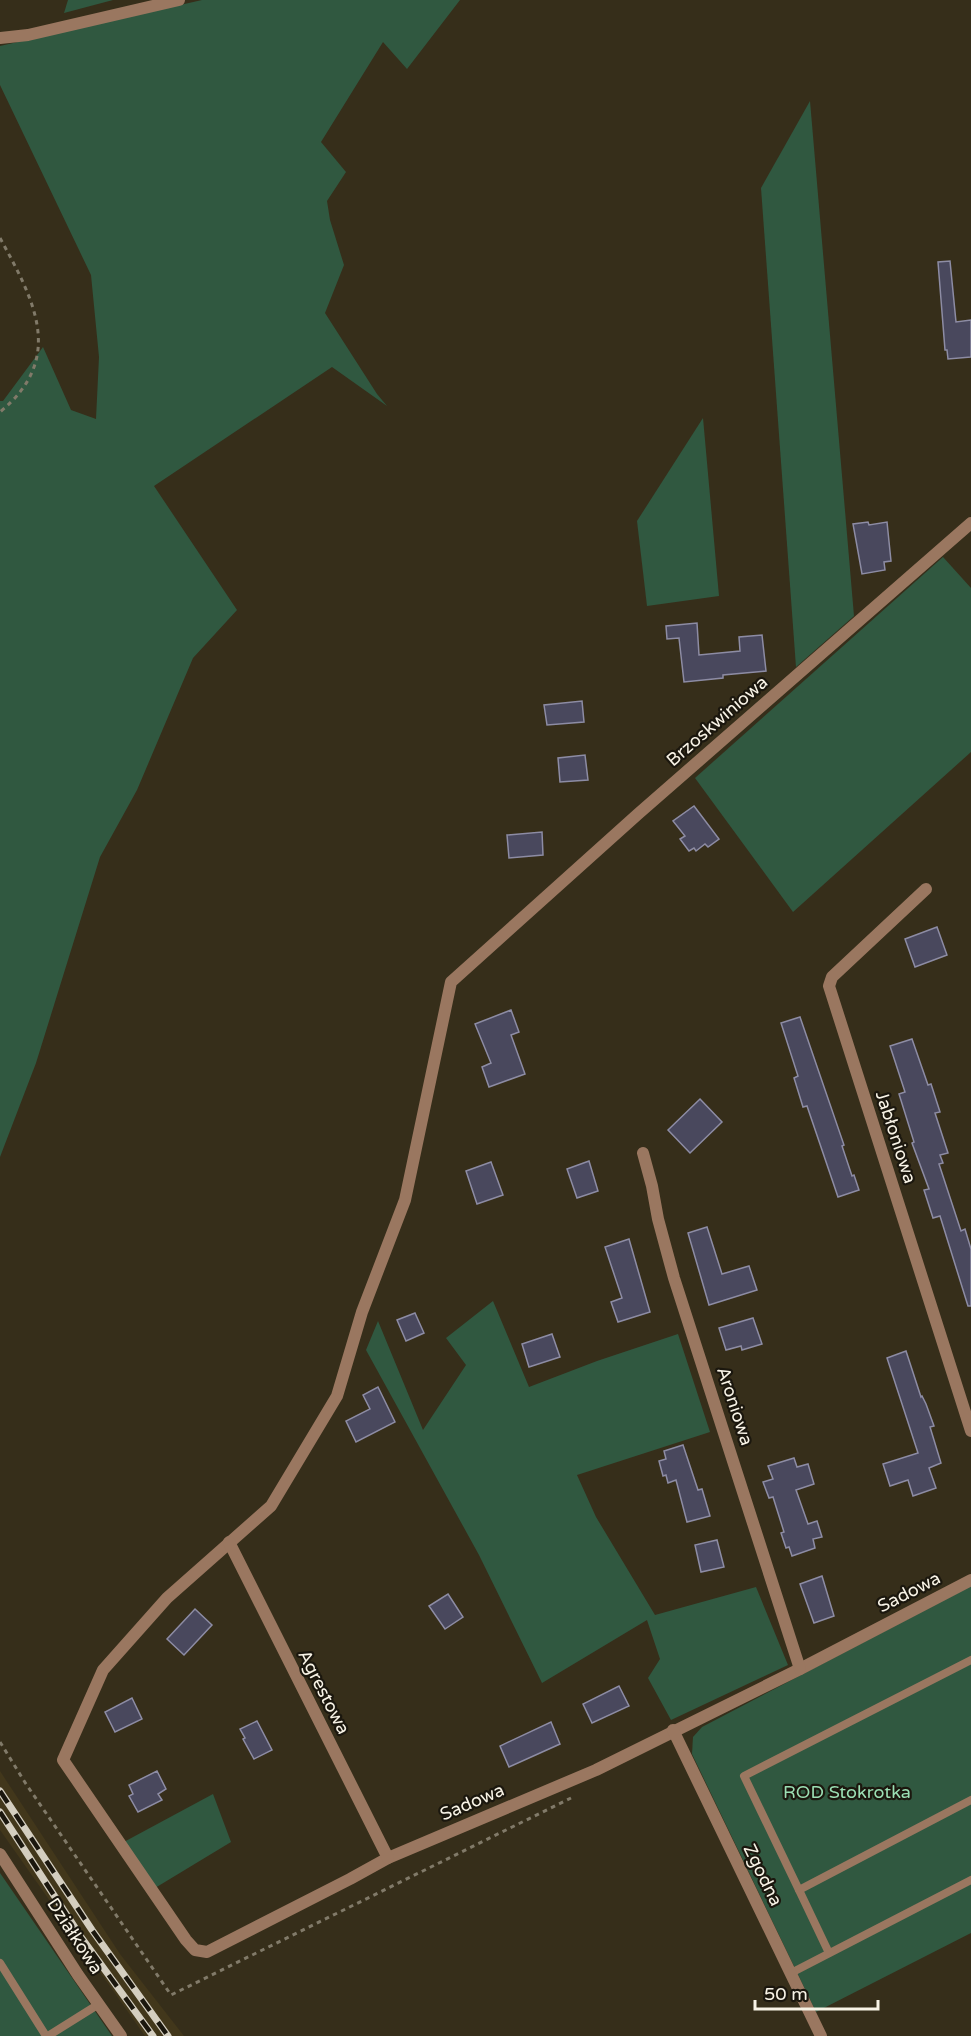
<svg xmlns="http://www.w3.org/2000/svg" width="971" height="2036" font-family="'Varela Round',sans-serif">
  <rect width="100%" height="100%" fill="#362e1a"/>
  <!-- built -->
  <path fill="#42371b" d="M0,1771L120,1954L184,2036H145L0,1830Z"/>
  <!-- green -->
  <g fill="#305840">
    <path d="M68,0H113L64,13Z"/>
    <path d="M202,0H460L407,69L383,42L321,142L346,172L327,201L330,220L344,265L325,313L377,394L387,406L332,367L154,486L237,610L193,658L137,790L100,857L36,1063L0,1157V401H3L43,347L71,410L96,419L99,357L91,275L0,85V46Z"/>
    <path d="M810,101L854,616L796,667L761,188Z"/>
    <path d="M703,418L719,596L647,606L637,521Z"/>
    <path d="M943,557L971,588V752L793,912L695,778Z"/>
    <path d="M493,1301L529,1387L597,1361L678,1334L710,1432L577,1475L596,1517L655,1615L756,1587L788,1665L671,1720L648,1678L660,1659L647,1620L542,1683L479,1555L366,1350L378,1321L423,1430L466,1365L446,1338Z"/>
    <path d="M971,1586V1933L816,2012L692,1754L693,1737L702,1727Z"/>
    <path d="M213,1794L231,1842L155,1888L122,1843Z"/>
    <path d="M0,1873L112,2036H0Z"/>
  </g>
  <!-- building -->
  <g fill="#49485d" stroke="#8d8ca4" stroke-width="1.5">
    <path d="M950,261L956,322L971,320V357L948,359L947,350H945L938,262Z"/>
    <path d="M868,522L869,525L887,522L891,561L884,562L885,570L862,574L853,524Z"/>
    <path d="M697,623L699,655L740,651L739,637L762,635L766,671L723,675V678L684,682L679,638L667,639L666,626Z"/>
    <path d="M582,701L584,722L547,725L544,705Z"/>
    <path d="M585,755L588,780L560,782L558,758Z"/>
    <path d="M694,806L719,839L708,847L705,844L696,851L694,848L689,851L680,839L685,836L673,821Z"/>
    <path d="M542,832L543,855L509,858L507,835Z"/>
    <path d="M937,927L947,955L915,967L905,939Z"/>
    <path d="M511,1010L519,1032L511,1035L525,1074L489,1087L482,1067L491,1063L475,1024Z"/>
    <path d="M800,1017L844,1145L842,1146L852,1176L854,1175L859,1190L838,1197L807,1106L803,1107L794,1078L798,1076L781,1023Z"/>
    <path d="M912,1039L928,1085L931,1084L940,1112L935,1113L948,1153L940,1155L943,1163L939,1164L961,1231L965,1229L971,1249V1306H968L940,1216L933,1218L924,1190L929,1189L912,1143L914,1142L899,1094L905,1092L890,1046Z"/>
    <path d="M700,1099L722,1122L690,1153L668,1130Z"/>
    <path d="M589,1161L598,1191L577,1198L567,1169Z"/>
    <path d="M491,1162L503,1195L477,1204L466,1171Z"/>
    <path d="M707,1227L722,1274L749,1266L757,1290L709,1305L688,1233Z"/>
    <path d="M629,1239L650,1312L618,1322L611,1302L622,1298L605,1247Z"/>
    <path d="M415,1313L424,1333L406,1341L397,1320Z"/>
    <path d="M753,1318L762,1344L742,1350L741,1346L726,1350L719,1328Z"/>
    <path d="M552,1334L560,1357L529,1367L522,1344Z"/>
    <path d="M906,1351L921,1397L922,1396L926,1404L934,1426L930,1427L941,1463L929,1468L936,1488L913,1496L908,1480L890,1486L883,1464L918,1453L887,1358Z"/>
    <path d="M378,1387L395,1422L356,1442L346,1421L370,1409L363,1395Z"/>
    <path d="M683,1445L698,1490L702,1489L710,1516L687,1522L676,1480L668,1483L666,1475L663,1476L659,1461L666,1459L664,1451Z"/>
    <path d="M794,1458L797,1467L808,1464L814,1484L796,1490L808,1524L817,1521L822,1537L813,1539L815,1548L792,1556L789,1547L786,1548L781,1533L784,1532L773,1497L769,1498L763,1482L773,1479L768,1466Z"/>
    <path d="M717,1540L724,1567L701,1572L695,1545Z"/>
    <path d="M822,1576L834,1616L814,1623L800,1584Z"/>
    <path d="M448,1594L463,1617L445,1629L429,1606Z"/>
    <path d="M195,1609L212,1625L184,1655L167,1639Z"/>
    <path d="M619,1686L629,1706L592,1723L583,1704Z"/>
    <path d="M132,1698L142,1719L115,1732L105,1712Z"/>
    <path d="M257,1721L272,1750L254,1759L243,1739L245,1738L240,1729Z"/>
    <path d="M551,1722L560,1744L509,1767L500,1746Z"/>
    <path d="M157,1771L166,1789L158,1794L162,1800L138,1812L129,1796L133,1794L129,1785Z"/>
  </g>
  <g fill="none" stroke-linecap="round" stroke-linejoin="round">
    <!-- path -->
    <g stroke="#817a69" stroke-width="3" stroke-dasharray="4.5 4.5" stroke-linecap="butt">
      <path d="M0,238C34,300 66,358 0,412"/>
      <path d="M0,1742L26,1784L171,1995L571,1798"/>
    </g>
    <!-- lane -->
    <g stroke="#9a7760" stroke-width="8">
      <path d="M799,1890L744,1776L971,1660"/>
      <path d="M829,1953L799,1890L971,1800"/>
      <path d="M0,1963L46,2036"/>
      <path d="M791,1973L971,1880"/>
      <path d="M48,2036L99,2004"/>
    </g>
    <!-- street -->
    <g stroke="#9a7760" stroke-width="12">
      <path d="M0,38L28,35L179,0"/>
      <path d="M971,523L638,814L451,982L405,1200L362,1312L337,1396L271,1506L167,1598L103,1670L63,1760L186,1940L195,1950L207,1952L350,1879L388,1858L596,1770L800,1669L971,1580"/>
      <path d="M926,889L832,977L829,986L971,1431"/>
      <path d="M643,1153L652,1186L658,1219L674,1278L800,1669"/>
      <path d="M229,1542L388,1858"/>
      <path d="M673,1730L821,2036"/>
      <path d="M0,1854L78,1975L121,2036"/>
    </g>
    <!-- rail casing -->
    <g stroke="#d4cec0" stroke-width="7">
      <g id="rail">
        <path d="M0,1791L92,1930L168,2036"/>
        <path d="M0,1812L81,1937L153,2036"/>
      </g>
    </g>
    <!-- rail -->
    <use href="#rail" stroke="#1b170e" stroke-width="4.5" stroke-dasharray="14" stroke-linecap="butt"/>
  </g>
  <g text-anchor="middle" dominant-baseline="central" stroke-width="4.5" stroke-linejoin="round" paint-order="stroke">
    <!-- street labels -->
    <g font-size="18" fill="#f8f3e6" stroke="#1b170e">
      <text transform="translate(717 721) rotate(-41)">Brzoskwiniowa</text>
      <text transform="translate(896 1137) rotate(72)">Jabłoniowa</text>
      <text transform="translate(735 1406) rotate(72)">Aroniowa</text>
      <text transform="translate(909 1592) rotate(-27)">Sadowa</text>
      <text transform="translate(324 1692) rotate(63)">Agrestowa</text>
      <text transform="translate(472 1802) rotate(-23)">Sadowa</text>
      <text transform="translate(763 1875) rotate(64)">Zgodna</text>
      <text transform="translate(75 1936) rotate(57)">Działkowa</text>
    </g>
    <!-- park labels -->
    <g font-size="18" fill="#9bdfb4" stroke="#1b170e">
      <text x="847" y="1792">ROD Stokrotka</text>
    </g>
  </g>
  <!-- scale -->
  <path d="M755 2000v9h123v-9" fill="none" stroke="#f8f3e6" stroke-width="3"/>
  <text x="764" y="2000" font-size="18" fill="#f8f3e6" stroke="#1b170e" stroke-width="4.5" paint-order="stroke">50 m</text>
</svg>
